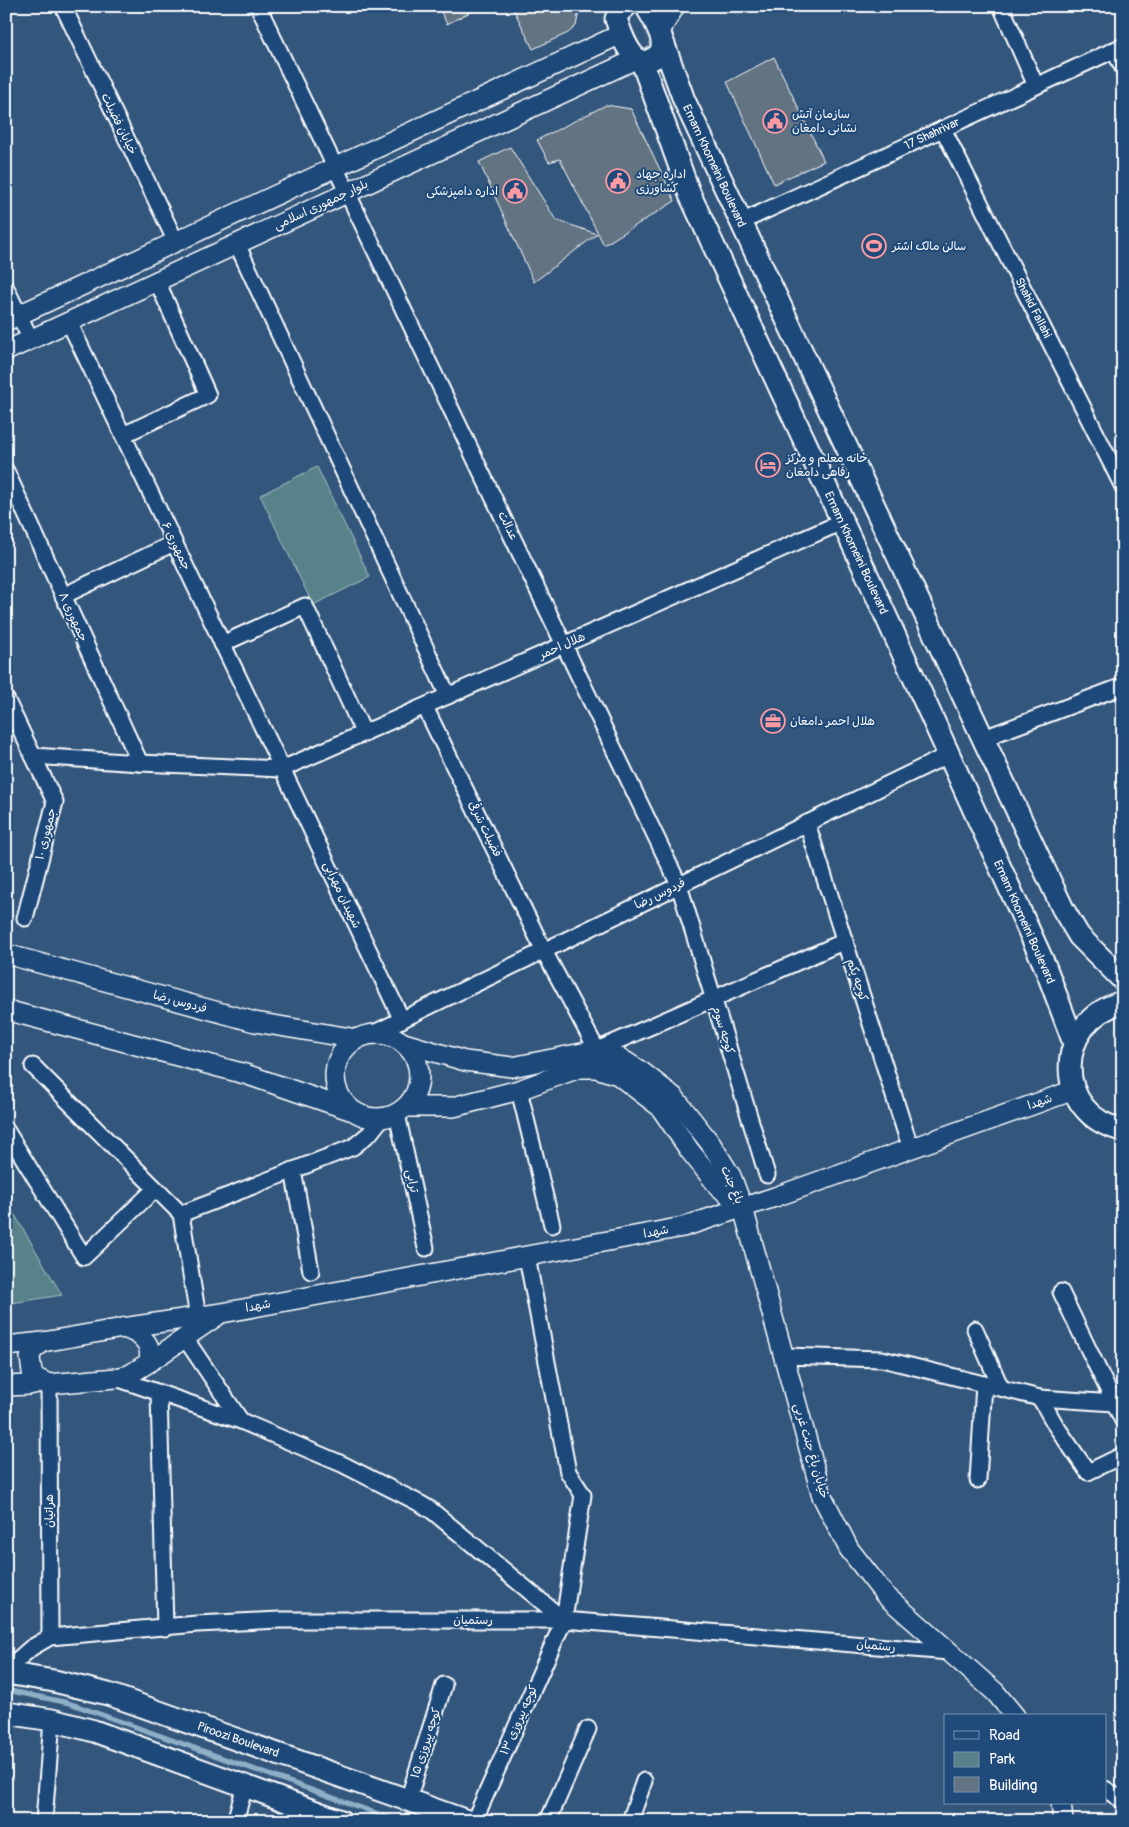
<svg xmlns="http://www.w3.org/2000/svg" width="1129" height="1827" font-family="Pangolin,'Playpen Sans Arabic',sans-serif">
  <rect width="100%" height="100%" fill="#33567c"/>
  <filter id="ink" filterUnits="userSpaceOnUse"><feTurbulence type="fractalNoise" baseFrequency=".02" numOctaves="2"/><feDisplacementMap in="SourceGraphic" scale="10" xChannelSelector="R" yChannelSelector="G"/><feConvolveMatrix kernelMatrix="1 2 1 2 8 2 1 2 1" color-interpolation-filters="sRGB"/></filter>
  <g filter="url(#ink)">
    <!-- green -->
    <g fill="#588289" stroke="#acc0c4">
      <path d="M317,467L370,577L313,605L260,495Z"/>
      <path d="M6,1200L62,1295L6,1304Z"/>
    </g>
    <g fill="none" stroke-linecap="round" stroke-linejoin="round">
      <!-- stream -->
      <path stroke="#8fafc7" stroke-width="5" d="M6,1690L69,1703L398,1821"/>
    </g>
    <!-- building -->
    <g fill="#627382" stroke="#fff">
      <path d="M438,6H482L447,24Z"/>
      <path d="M512,6H580L576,26L568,33L533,49Z"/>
      <path d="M774,57L824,161L774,184L727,82Z"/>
      <path d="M606,105L631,109L675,201L604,245L560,159L549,162L537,140Z"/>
      <path d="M510,147L556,220L597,234L534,282L479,162Z"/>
    </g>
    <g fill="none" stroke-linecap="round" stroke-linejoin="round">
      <!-- minor casing -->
      <g stroke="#fff" stroke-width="19">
        <g id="minor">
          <path d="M63,6L176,242"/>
          <path d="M258,6L679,885L767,1175"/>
          <path d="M1001,6L1036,86"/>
          <path d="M1114,50L1123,68"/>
          <path d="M943,129L1123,487"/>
          <path d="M741,222L1123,46"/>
          <path d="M237,244L448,696"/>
          <path d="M6,288L31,340"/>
          <path d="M69,322L402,1020"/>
          <path d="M123,435L208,395L157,281"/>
          <path d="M6,471L140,763"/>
          <path d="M63,596L174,543"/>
          <path d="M222,644L305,606L364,734"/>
          <path d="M6,699L55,802L25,918"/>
          <path d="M425,707L544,951L597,1050L845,941"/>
          <path d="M984,738L1123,686"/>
          <path d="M33,756L140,763L282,769L842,522"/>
          <path d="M807,823L907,1137"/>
          <path d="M372,1034L948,755"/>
          <path d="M33,1066L181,1214L198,1317"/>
          <path d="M519,1090L552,1225"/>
          <path d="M397,1114L426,1248"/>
          <path d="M6,1130L84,1257L155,1189"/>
          <path d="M293,1170L311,1271"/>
          <path d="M181,1214L353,1147L370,1133L381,1119"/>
          <path d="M1061,1292L1123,1421"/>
          <path d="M975,1329L1001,1388"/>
          <path d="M185,1338L241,1421"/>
          <path d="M784,1356L882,1359L1040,1398L1114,1403"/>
          <path d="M116,1378L241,1421L342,1464L421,1504L431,1510L564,1620"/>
          <path d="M49,1384L50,1637"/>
          <path d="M159,1393L165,1628"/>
          <path d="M1040,1398L1056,1426L1088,1472L1123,1455"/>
          <path d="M978,1480L984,1384"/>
          <path d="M6,1670L31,1648L50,1637L197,1624L280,1620H564L949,1652"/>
          <path d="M1105,1789L1123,1801"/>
          <path d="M408,1800L444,1685"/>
          <path d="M44,1821L52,1720"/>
          <path d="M235,1821L245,1786"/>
          <path d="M474,1821L564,1620L583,1495L568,1472L527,1257"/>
          <path d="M548,1821L588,1729"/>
          <path d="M630,1821L644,1781"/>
        </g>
      </g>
      <!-- tertiary casing -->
      <g stroke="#fff" stroke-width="22">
        <g id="tertiary">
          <path d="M660,31L675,6"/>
          <path d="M6,321L621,34"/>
          <path d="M6,351L636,59"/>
          <path d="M6,954L255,1022L357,1039"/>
          <path d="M6,1010L245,1074L350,1110"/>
          <circle cx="377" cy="1076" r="42"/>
          <path d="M404,1043L465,1061L512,1067L597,1050L620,1058L642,1072L674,1097L711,1144L731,1176L743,1208L822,1496L849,1549L885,1595L995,1692L1015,1716"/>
          <path d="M406,1107H453L519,1090L579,1068H596L618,1075L660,1107L690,1151L718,1186L742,1207"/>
          <path d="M123,1328L222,1313L683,1227L775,1197L1074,1090"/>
          <path d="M123,1328C140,1333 155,1344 148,1363L129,1375L116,1378L49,1384L36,1378L32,1372L30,1358L32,1351L43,1342Z"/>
          <path d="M6,1346L43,1342"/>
          <path d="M148,1363L217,1316"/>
          <path d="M6,1386L29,1385L42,1382"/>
          <path d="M1061,1803L1063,1821"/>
        </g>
      </g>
      <!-- secondary casing -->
      <g stroke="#fff" stroke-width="25">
        <g id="secondary">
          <path d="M626,6L619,12L616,19C621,33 628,56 642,62C678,56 657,25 646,6"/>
          <path d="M663,42L684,100L1063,909L1079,936L1123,980"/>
          <path d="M642,62L690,195L869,579L1045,966L1074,1043"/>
          <path d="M1123,1002C1052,1021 1053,1116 1123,1130"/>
          <path d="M6,1673L54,1681L108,1694L467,1821"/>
          <path d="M6,1713L52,1720L94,1731L341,1821"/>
        </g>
      </g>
      <!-- minor -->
      <use href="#minor" stroke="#1f4a7a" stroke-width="15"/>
      <!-- tertiary -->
      <use href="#tertiary" stroke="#1f4a7a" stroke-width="19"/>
      <!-- secondary -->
      <use href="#secondary" stroke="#1f4a7a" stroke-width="21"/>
    </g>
  </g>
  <!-- icons -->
  <defs>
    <g id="civic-ring" transform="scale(1.25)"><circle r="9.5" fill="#1f4a7a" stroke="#ff9aa2" stroke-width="1.5"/><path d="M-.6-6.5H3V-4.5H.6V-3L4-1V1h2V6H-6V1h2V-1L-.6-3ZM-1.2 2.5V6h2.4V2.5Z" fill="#ff9aa2"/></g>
    <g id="stadium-ring" transform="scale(1.25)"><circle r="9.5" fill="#1f4a7a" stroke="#ff9aa2" stroke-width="1.5"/><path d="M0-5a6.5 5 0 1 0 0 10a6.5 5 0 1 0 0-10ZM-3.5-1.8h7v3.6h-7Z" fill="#ff9aa2"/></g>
    <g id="hotel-ring" transform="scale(1.25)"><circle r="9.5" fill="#1f4a7a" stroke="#ff9aa2" stroke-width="1.5"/><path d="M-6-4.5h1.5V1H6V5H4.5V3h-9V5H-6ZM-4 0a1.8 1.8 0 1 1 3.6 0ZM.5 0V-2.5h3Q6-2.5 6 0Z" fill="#ff9aa2"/></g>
    <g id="office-ring" transform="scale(1.25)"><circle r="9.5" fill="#1f4a7a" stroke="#ff9aa2" stroke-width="1.5"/><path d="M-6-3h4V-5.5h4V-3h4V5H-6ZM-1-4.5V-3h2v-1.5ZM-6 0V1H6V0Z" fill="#ff9aa2"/></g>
  </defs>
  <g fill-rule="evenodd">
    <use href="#civic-ring" x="775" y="121"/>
    <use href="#civic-ring" x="618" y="181"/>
    <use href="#civic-ring" x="515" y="191"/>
    <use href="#stadium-ring" x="874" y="246"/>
    <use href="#hotel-ring" x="768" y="465"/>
    <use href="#office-ring" x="773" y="721"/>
  </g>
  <g text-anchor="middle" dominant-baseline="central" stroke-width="4" stroke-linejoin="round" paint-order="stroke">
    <!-- poi labels -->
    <g font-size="12" fill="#fff" stroke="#1f4a7a" text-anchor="start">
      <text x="792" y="114">سازمان آتش<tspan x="792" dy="14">نشانی دامغان</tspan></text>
      <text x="636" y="174">اداره جهاد<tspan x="636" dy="14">کشاورزی</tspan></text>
      <text x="498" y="191" text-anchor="end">اداره دامپزشکی</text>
      <text x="892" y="246">سالن مالک اشتر</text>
      <text x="786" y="458">خانه معلم و مرکز<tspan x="786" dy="14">رفاهی دامغان</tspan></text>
      <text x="790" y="721">هلال احمر دامغان</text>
    </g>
    <!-- street labels -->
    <g font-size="12" fill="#fff" stroke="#1f4a7a">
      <text transform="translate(119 124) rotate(64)">خیابان فضیلت</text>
      <text transform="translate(932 134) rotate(-25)">17 Shahrivar</text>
      <text transform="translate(714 166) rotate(65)">Emam Khomeini Boulevard</text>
      <text transform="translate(321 205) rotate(-25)">بلوار جمهوری اسلامی</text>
      <text transform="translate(1033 308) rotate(63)">Shahid Fallahi</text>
      <text transform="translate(508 526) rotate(64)">عدالت</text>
      <text transform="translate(176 546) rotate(64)">جمهوری ۶</text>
      <text transform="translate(856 553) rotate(65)">Emam Khomeini Boulevard</text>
      <text transform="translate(73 617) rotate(65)">جمهوری ۸</text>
      <text transform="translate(562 646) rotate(-24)">هلال احمر</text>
      <text transform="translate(485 829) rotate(64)">فضیلت شرقی</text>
      <text transform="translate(46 834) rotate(-76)">جمهوری ۱۰</text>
      <text transform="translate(660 894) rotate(-26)">فردوس رضا</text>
      <text transform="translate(342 895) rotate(65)">شهیدان مهرابی</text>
      <text transform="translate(1024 922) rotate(66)">Emam Khomeini Boulevard</text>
      <text transform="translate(857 980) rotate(72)">کوچه یکم</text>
      <text transform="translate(180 1002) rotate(15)">فردوس رضا</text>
      <text transform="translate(723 1030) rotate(73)">کوچه سوم</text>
      <text transform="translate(1040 1102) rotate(-20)">شهدا</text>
      <text transform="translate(412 1181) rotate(78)">ترابی</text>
      <text transform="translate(732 1185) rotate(67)">باغ جنت</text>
      <text transform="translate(656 1232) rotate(-11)">شهدا</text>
      <text transform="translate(258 1306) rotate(-10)">شهدا</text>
      <text transform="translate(811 1451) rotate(74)">خیابان باغ جنت غربی</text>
      <text transform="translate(49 1511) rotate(-90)">هراتیان</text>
      <text x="473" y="1620">رستمیان</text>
      <text transform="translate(876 1646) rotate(5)">رستمیان</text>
      <text transform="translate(519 1720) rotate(-66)">کوچه پیروزی ۱۳</text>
      <text transform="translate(238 1740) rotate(19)">Piroozi Boulevard</text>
      <text transform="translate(426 1743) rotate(-72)">کوچه پیروزی ۱۵</text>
    </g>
  </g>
  <!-- margin -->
  <rect width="1129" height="1827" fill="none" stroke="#1f4a7a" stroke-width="25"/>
  <rect x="12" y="12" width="1104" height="1802" fill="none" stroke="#fff" stroke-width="2" filter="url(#ink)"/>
  <!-- legend -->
  <rect x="944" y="1714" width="162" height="90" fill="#1f4a7a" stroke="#7992af"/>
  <rect x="954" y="1731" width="25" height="8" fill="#1f4a7a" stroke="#7992af"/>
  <text x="989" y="1740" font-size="15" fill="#ffffff">Road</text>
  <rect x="954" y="1752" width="25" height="15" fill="#588289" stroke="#7992af"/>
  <text x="989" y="1764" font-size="15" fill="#ffffff">Park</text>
  <rect x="954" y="1777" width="25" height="15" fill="#627382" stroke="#7992af"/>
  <text x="989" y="1790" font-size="15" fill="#ffffff">Building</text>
</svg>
